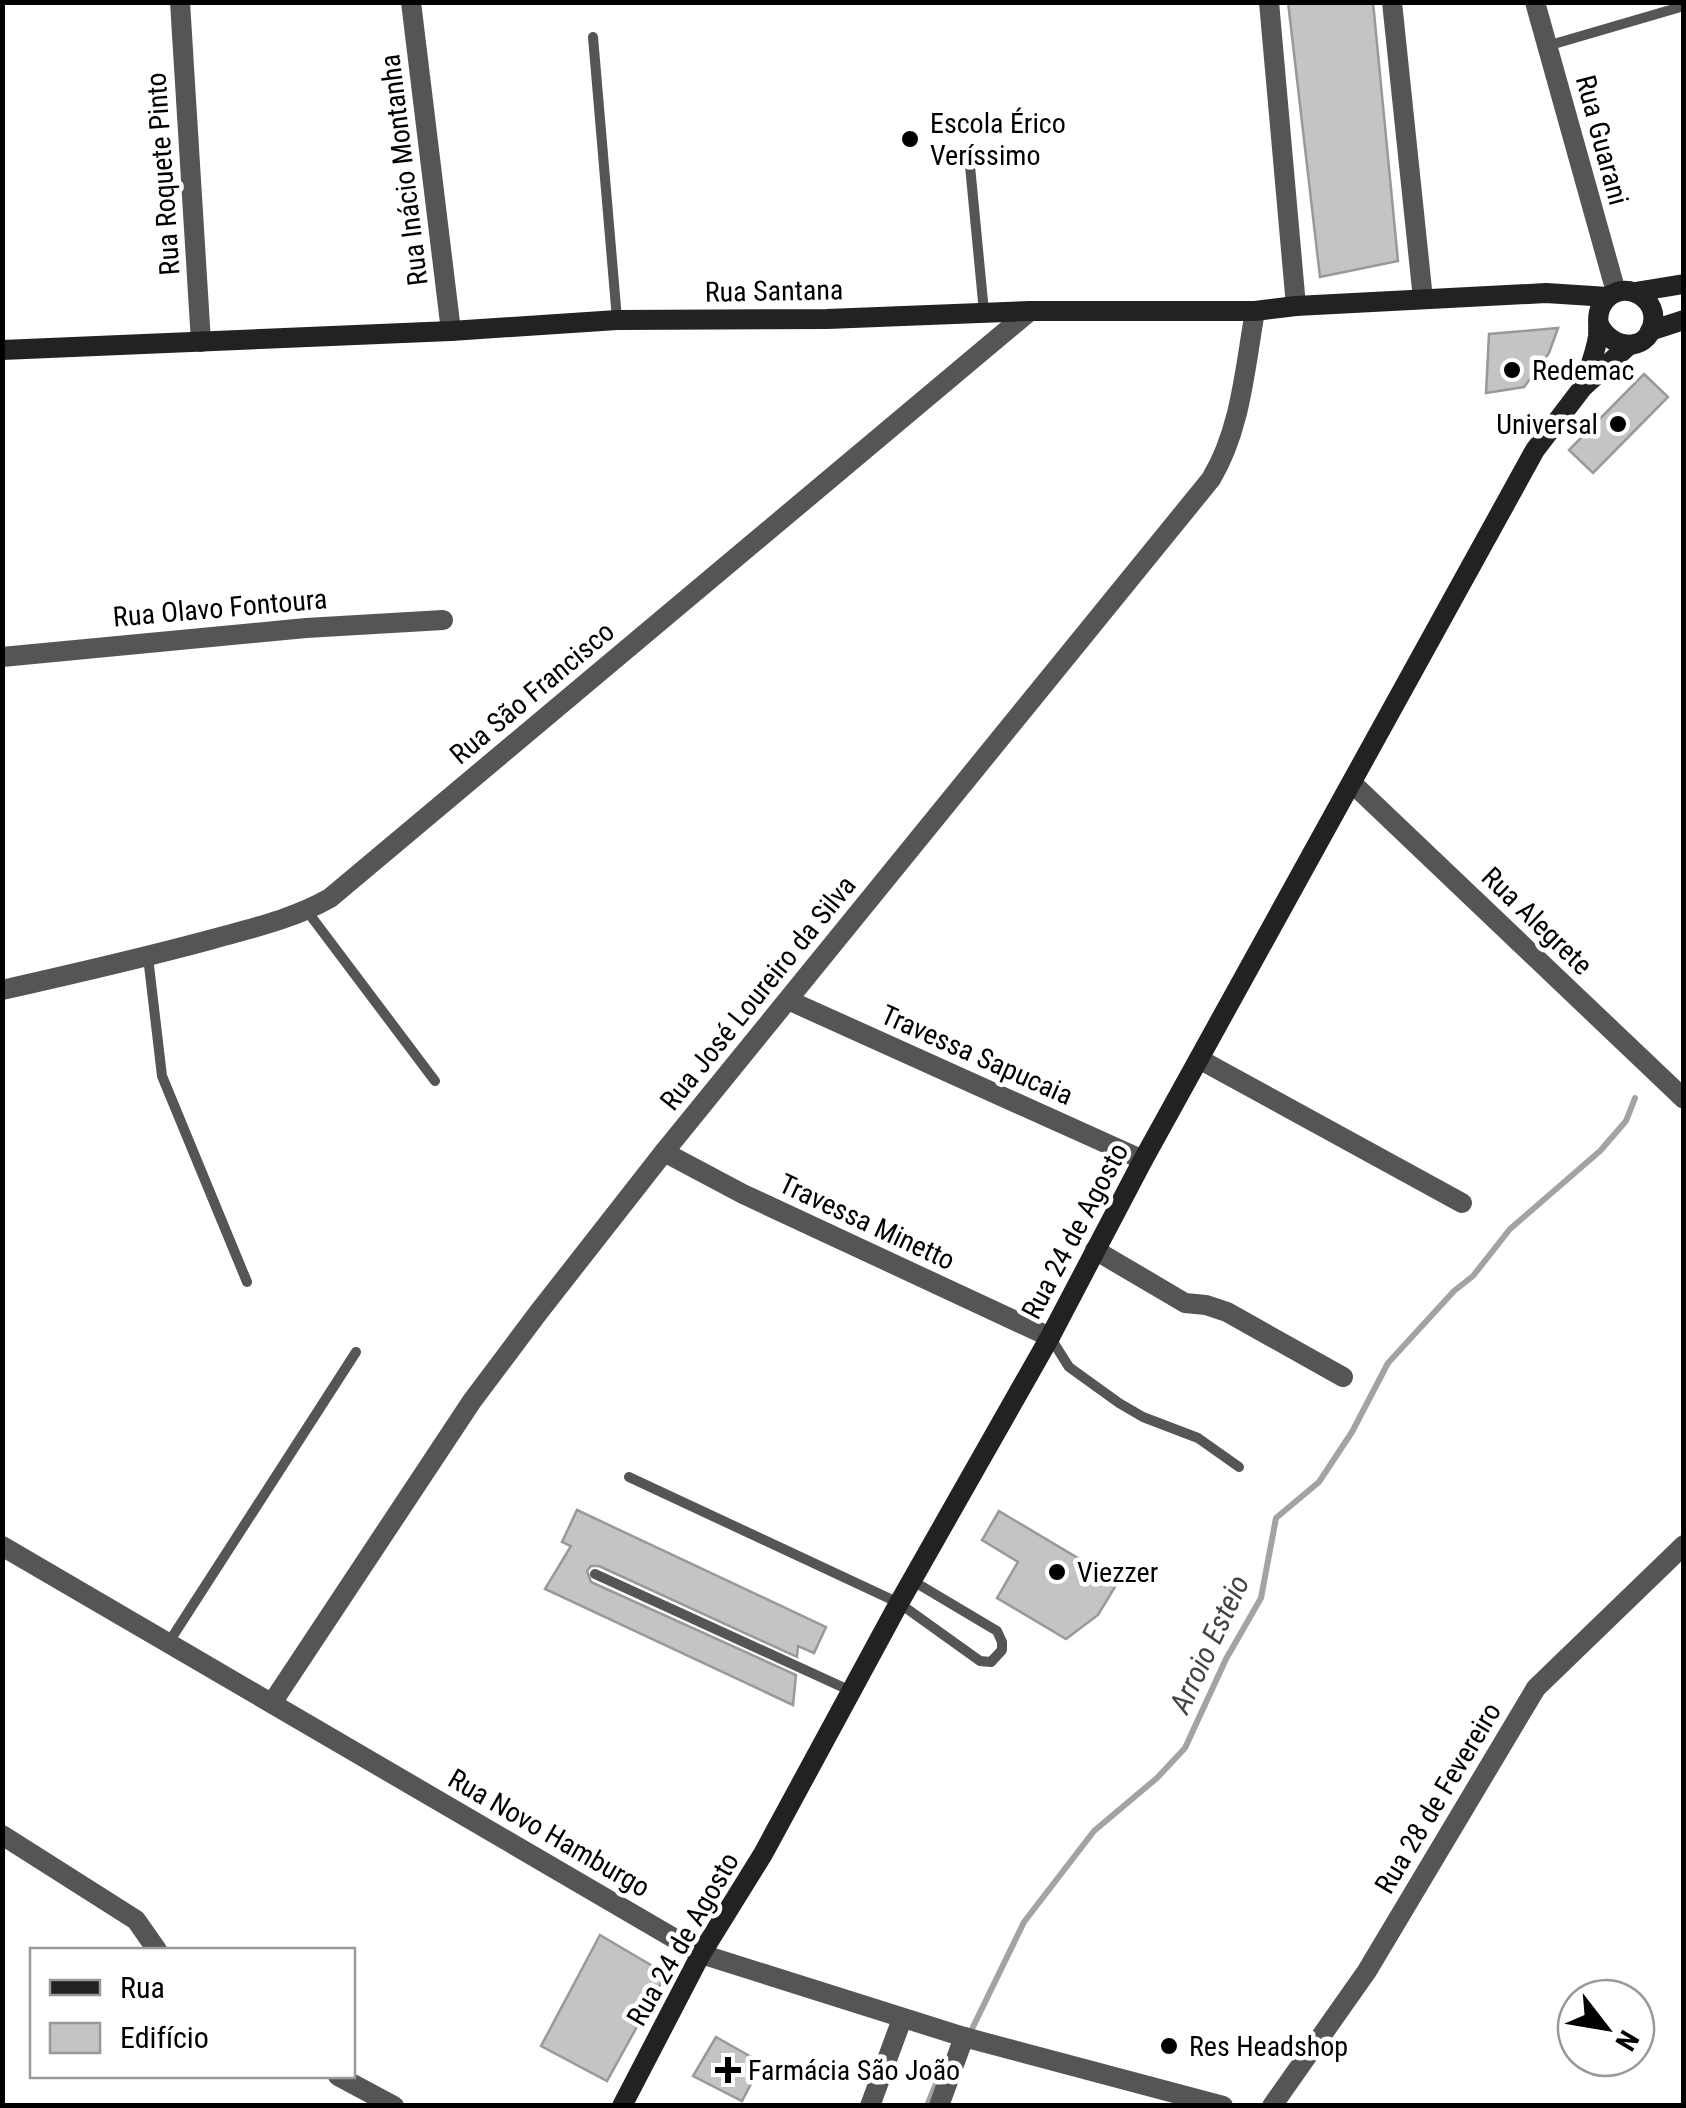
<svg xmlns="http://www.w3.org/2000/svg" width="1686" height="2108" font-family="'Roboto Condensed',sans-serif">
  <rect width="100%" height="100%" fill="#fff"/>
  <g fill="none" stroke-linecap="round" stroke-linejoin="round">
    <!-- stream -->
    <g stroke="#a3a3a3" stroke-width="6">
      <path d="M972,2029L1024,1922L1094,1831L1157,1778L1185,1748L1226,1659L1261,1598L1276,1518L1319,1482L1352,1432L1388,1363L1454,1291L1473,1276L1510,1229L1600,1151L1626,1121L1635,1098"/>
      <path d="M927,2106L940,2074"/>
    </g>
  </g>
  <!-- building -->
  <g fill="#c4c4c4" stroke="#999" stroke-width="2.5">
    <path d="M1288,2H1373L1398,261L1320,277Z"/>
    <path d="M1558,328L1549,353L1524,387L1486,393L1489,334Z"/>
    <path d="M1644,374L1668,397L1593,473L1569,450Z"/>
    <path d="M577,1510L826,1627L814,1653L798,1646L797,1657L599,1566H591L587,1571L591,1582L796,1675L793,1705L545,1589L571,1546L562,1542Z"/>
    <path d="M999,1511L1118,1582L1098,1615L1066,1639L997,1598L1018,1562L982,1540Z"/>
    <path d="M600,1935L666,1974L607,2081L541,2046Z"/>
    <path d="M716,2037L762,2063L742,2101L693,2076Z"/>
  </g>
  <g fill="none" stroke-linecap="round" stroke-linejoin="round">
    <!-- service -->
    <g stroke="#555" stroke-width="10">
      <path d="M593,37L617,319"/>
      <path d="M1547,46L1684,6"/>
      <path d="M970,166L984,312"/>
      <path d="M307,911L435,1081"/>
      <path d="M148,957L162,1076L247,1282"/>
      <path d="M1050,1337L1069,1367L1119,1403L1143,1417L1198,1438L1239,1467"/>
      <path d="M629,1477L899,1603L980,1661L991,1662L1002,1650V1642L997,1631L913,1581"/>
      <path d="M595,1574L851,1691"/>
      <path d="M169,1642L356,1352"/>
    </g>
    <!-- minor -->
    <g stroke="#555" stroke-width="20">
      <path d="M180,2L201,342"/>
      <path d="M1269,2L1296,306"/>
      <path d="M1392,2L1423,299"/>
      <path d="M2,657L306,628L443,620"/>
      <path d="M788,1000L1143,1160"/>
      <path d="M1199,1059L1462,1203"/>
      <path d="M664,1152L743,1194L1050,1337"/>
      <path d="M1095,1250L1185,1303L1206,1305L1227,1312L1343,1377"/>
      <path d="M272,1703L472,1401L538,1313L664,1152L1211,479C1241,429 1245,368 1255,311"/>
      <path d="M2,1835L136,1920L157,1950"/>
      <path d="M338,2076L394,2106"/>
      <path d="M870,2106L902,2019"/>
      <path d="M939,2106L964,2037"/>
      <path d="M1272,2106L1367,1971L1536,1688L1684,1545"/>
    </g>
    <!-- tertiary -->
    <g stroke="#555" stroke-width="20">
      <path d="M411,2L451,331"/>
      <path d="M1535,2L1616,292"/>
      <path d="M1352,783L1684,1099"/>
      <path d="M2,990C73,974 143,958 213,939C253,928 293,919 330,898L1030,311"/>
      <path d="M2,1546L701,1954L964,2037L1223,2106"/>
    </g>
    <!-- secondary -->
    <g stroke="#222" stroke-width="20">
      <path d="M1635,292L1684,284"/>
      <path d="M1650,331L1684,320"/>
      <path d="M2,350L451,331L617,320L827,319L1030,311H1255L1296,306L1546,293L1608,297"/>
      <path d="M1585,381C1590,366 1596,351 1598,336C1599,325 1596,314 1602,305C1616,278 1658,293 1653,323C1647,356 1606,348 1598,321"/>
      <path d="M622,2106L701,1954L763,1854L899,1603L1050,1337L1143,1160L1535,450L1583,387L1628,346"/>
    </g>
  </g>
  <!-- markers -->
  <g fill="#000" stroke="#fff" stroke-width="4">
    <circle cx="910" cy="139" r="10"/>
    <circle cx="1512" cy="370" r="10"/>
    <circle cx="1618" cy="424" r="10"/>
    <circle cx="1057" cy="1572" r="10"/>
    <circle cx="1169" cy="2046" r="10"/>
    <path d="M723 2055h10v10h10v10h-10v10h-10v-10h-10v-10h10z"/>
  </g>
  <g text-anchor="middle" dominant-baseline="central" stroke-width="9" stroke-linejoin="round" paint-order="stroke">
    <!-- poi labels -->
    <g font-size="28" fill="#000" stroke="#fff" text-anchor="start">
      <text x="930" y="123">Escola Érico<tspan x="930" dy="32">Veríssimo</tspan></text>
      <text x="1532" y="370">Redemac</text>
      <text x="1598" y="424" text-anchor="end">Universal</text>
      <text x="1077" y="1572">Viezzer</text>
      <text x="1189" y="2046">Res Headshop</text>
      <text x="748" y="2070">Farmácia São João</text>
    </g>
    <!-- street labels -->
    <g font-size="28" fill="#000" stroke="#fff">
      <text transform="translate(1602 140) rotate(75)">Rua Guarani</text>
      <text transform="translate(404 170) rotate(-97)">Rua Inácio Montanha</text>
      <text transform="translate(163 174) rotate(-94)">Rua Roquete Pinto</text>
      <text transform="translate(774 291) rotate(-1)">Rua Santana</text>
      <text transform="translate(220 608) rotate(-5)">Rua Olavo Fontoura</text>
      <text transform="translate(532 693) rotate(-40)">Rua São Francisco</text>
      <text transform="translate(1537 921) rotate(44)">Rua Alegrete</text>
      <text transform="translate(758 993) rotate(-51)">Rua José Loureiro da Silva</text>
      <text transform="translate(977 1055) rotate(24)">Travessa Sapucaia</text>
      <text transform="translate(867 1222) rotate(25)">Travessa Minetto</text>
      <text transform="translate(1075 1231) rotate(-62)">Rua 24 de Agosto</text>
      <text transform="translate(1438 1798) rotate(-59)">Rua 28 de Fevereiro</text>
      <text transform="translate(549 1833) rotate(30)">Rua Novo Hamburgo</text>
      <text transform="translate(683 1939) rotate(-60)">Rua 24 de Agosto</text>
    </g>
    <!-- water labels -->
    <g font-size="30" font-style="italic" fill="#444" stroke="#fff">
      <text transform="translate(1209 1644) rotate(-65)">Arroio Esteio</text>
    </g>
  </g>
  <!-- border -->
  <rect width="1686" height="2108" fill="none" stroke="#000000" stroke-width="10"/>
  <!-- legend -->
  <rect x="30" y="1948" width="325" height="130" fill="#ffffff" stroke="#999999" stroke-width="2.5"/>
  <rect x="50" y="1980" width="50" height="15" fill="#222222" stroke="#999999" stroke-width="2.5"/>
  <text x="120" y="1998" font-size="30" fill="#000000">Rua</text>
  <rect x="50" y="2023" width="50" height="30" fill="#c4c4c4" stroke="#999999" stroke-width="2.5"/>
  <text x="120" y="2048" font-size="30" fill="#000000">Edifício</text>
  <!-- north arrow -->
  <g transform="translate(1606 2028) rotate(121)"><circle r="48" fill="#ffffff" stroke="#999999" stroke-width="2.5"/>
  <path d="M0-8L18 38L0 25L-18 38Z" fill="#000000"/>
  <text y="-15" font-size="28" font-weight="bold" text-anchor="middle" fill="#000000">N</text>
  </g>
</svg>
